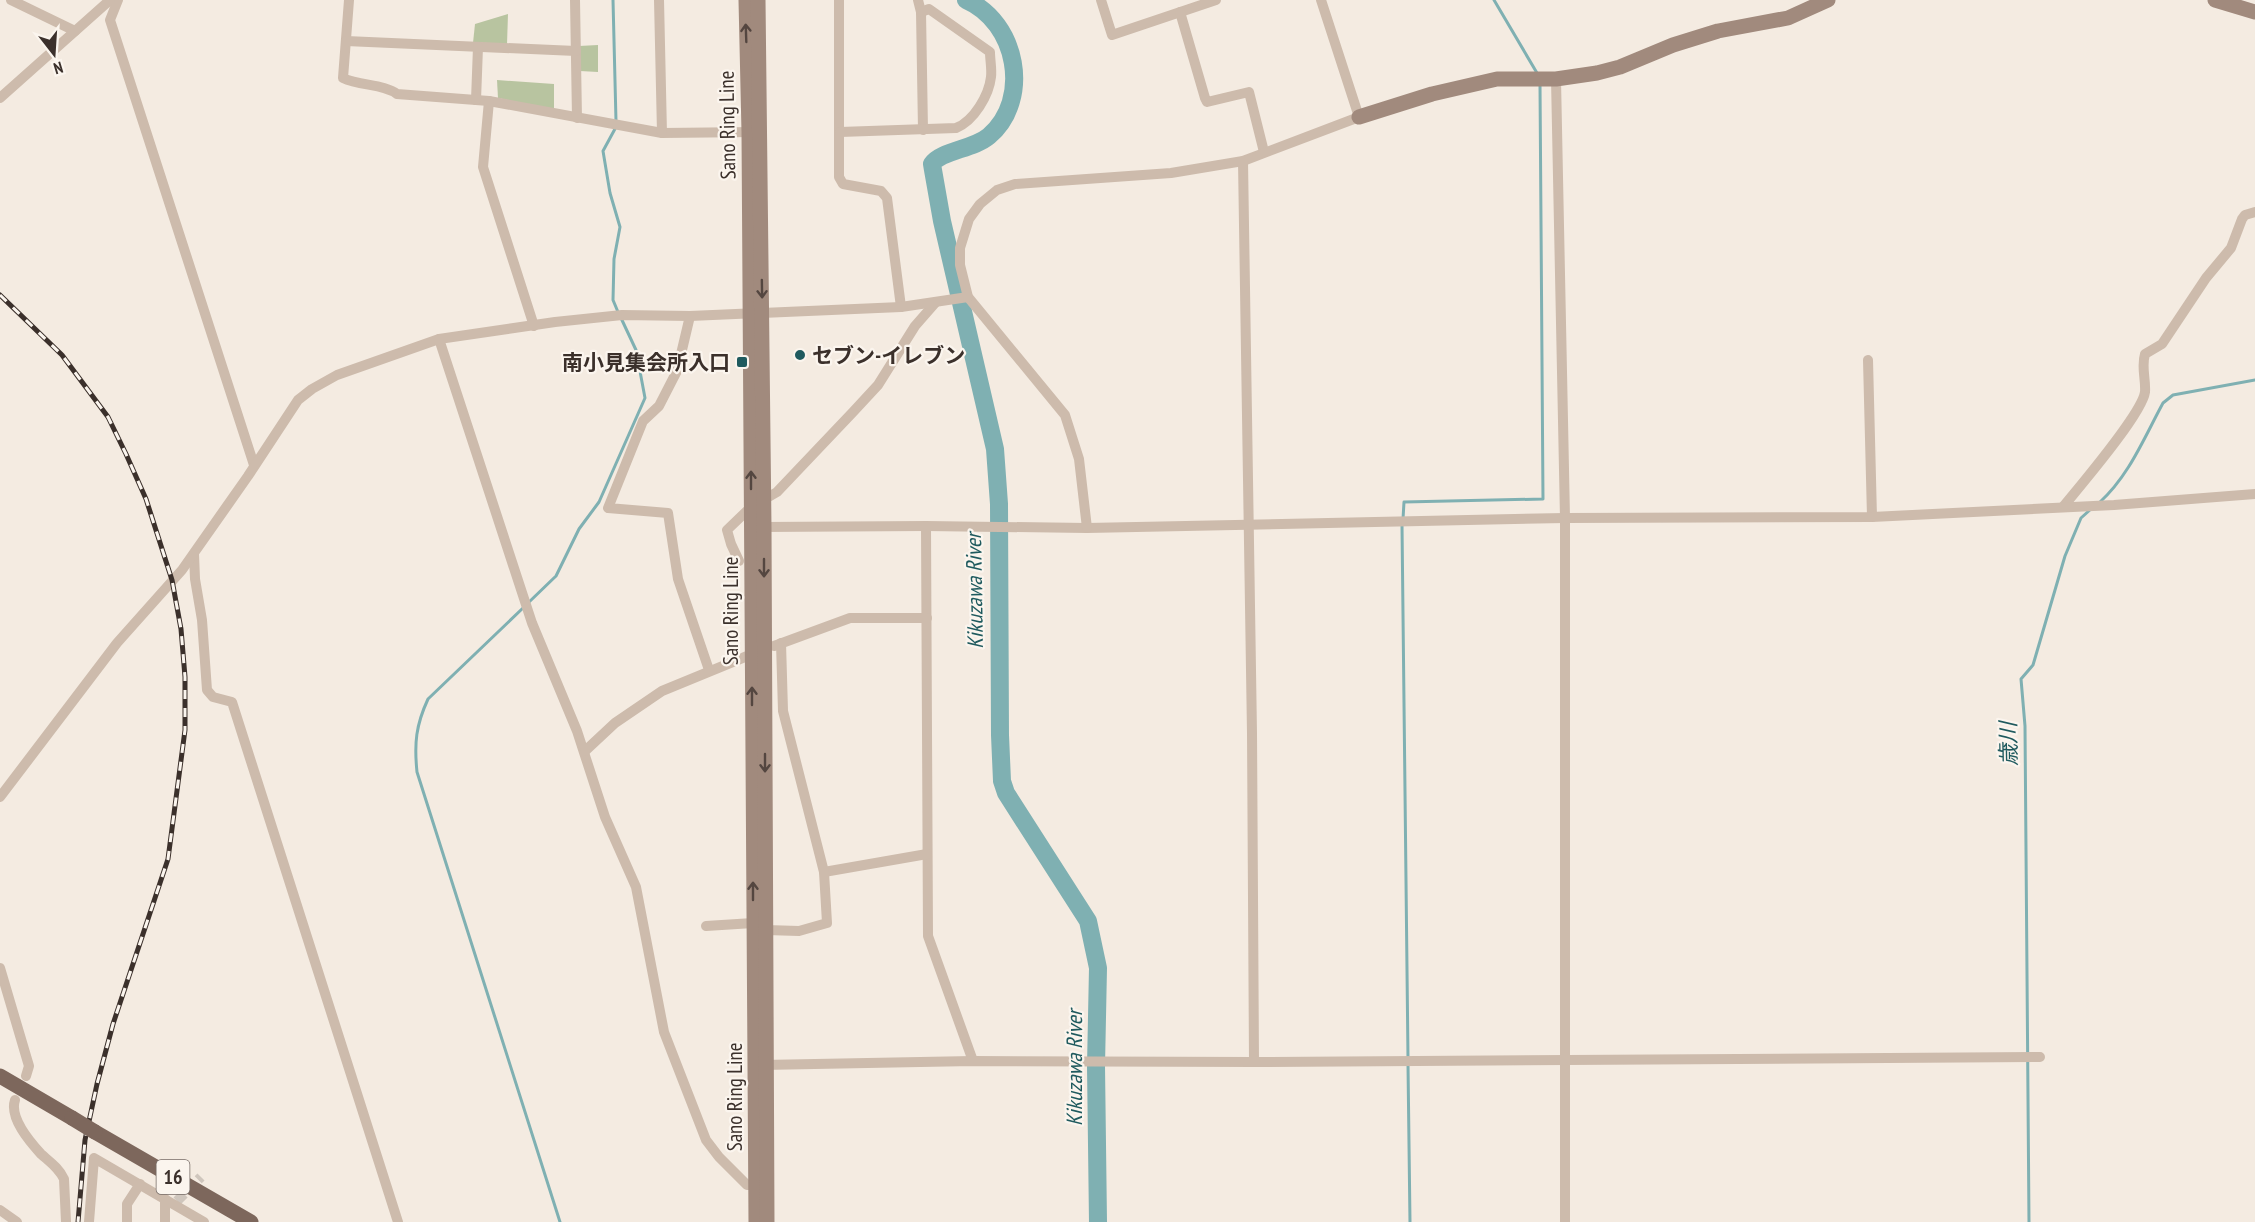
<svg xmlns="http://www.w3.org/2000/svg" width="2255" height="1222" font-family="'PT Sans Narrow','Noto Sans JP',sans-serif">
  <rect width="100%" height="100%" fill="#f4ebe1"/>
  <!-- green -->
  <g fill="#b8c4a0">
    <path d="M508,14L507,44L473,43L475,24Z"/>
    <path d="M598,45V72L580,71L579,46Z"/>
    <path d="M497,80L554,84V110L498,98Z"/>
  </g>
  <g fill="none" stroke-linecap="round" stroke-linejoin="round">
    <!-- stream -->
    <g stroke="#7fb0b2" stroke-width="3">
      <path d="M613,0L616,121"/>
      <path d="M1494,0L1537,73"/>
      <path d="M616,127L603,151L610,193L620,227L614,259L613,300L618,312"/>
      <path d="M2099,503C2129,476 2144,438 2163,403L2173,395L2255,380"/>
      <path d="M1403,519L1404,502L1543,499L1540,85"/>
      <path d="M1402,525L1408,1058"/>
      <path d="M528,603L556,576L579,529L599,502L645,398L636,350L621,318"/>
      <path d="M523,608L428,699C416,725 414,743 417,772L560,1222"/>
      <path d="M1408,1065L1410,1222"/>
      <path d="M2029,1222L2025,726L2021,679L2033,665L2065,556L2081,518L2091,509"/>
    </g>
    <!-- river -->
    <path stroke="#7fb0b2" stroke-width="18" d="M966,0C1017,22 1032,99 989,136C974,149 940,151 932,164L933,170L942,221L995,449L999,504L1000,735L1002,781L1006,793L1088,921L1098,968L1096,1066L1098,1222"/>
    <!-- street-tunnel -->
    <path stroke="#cfc6bd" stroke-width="10" stroke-dasharray="10 5" stroke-linecap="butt" d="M177,1201L201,1177"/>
    <!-- street -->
    <g stroke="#cdbbac" stroke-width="10">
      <path d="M11,0L75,31"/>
      <path d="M118,0L110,20L254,465"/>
      <path d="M349,0L343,78C360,86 384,84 397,94L489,101L662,133L755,132"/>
      <path d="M575,0L577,118"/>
      <path d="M659,0L662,133"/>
      <path d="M839,0V177L843,184L881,191L887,198L901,307"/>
      <path d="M918,0L921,12L923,130"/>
      <path d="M1101,0L1112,35L1216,0"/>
      <path d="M1180,12L1205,98L1207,102L1249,92L1264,152"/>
      <path d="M346,41L576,51"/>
      <path d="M1556,79L1565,518V1222"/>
      <path d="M0,98L110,0"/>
      <path d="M476,100L478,47"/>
      <path d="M489,101L483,167L534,326"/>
      <path d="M840,132L956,128C974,121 989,95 991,77C992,69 990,60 990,52L929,9L921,12"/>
      <path d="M1243,161L1252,733L1254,1062"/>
      <path d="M690,316L677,371L659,406L643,421L608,508L668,513L678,579L709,670"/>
      <path d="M439,339L532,623L577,731L605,817L636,887L664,1032L706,1140L719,1157L747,1185H763"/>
      <path d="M1868,360L1872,517"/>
      <path d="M2063,507C2080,486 2142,414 2145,392C2146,379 2141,367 2145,354L2162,344L2206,278L2231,248L2242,219L2245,215L2255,212"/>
      <path d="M926,526L928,936L973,1061"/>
      <path d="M757,527L926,526L1087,528L1565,518L1872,517L2114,505L2255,494"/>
      <path d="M1087,528L1079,459L1065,415L968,297L960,265V248L969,219L980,204L997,190L1015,184L1171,173L1243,161L1359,117L1321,0"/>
      <path d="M194,554L195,579L202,620L207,690L213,697L232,702L398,1222"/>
      <path d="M739,561L731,544L727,530L751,507L777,492L853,412L878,385L915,326L936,302"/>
      <path d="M774,646L850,618H927"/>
      <path d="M585,751L615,723L662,691L757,652"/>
      <path d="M0,797L117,643L182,570L248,476L298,400L312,389L337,375L439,339L555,322L622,315L690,316L901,307L968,297"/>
      <path d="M824,872L927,854"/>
      <path d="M706,926L753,923L766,930L799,931L827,923L824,872L783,711L781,643"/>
      <path d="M0,968L29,1066L26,1076"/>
      <path d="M759,1065L973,1061L1254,1062L2040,1057"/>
      <path d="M15,1100C9,1118 30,1142 41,1154C50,1162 59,1168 64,1179L66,1222"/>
      <path d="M0,1210L17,1222"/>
      <path d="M89,1222L94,1158L204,1222"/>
      <path d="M127,1222V1204L140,1184"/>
      <path d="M165,1222V1199"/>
    </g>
    <!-- secondary -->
    <g stroke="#a18a7d" stroke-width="15">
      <path d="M746,0L749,132L756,1222"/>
      <path d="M758,0L764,527L767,1222"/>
      <path d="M2215,0L2255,12"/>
      <path d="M1359,117L1432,94L1497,79H1556L1597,73L1620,67L1673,45L1718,31L1788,18L1828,0"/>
    </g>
    <!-- primary -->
    <g stroke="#7d675c" stroke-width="15">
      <path d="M0,1076L72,1118"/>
      <path d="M95,1132L251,1222"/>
    </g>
    <!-- rail casing -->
    <g stroke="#3b302b" stroke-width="5">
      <path id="rail" d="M0,295L62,355L108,417L126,454L146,499L172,580L181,629L185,677V730L168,859L113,1024L97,1084L85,1140L78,1222"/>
    </g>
    <!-- rail -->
    <use href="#rail" stroke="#fbf5ee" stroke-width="3" stroke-dasharray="9" stroke-linecap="butt"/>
    <!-- primary-bridge -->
    <path stroke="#7d675c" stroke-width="15" d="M72,1118L95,1132"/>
  </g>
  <!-- one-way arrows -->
  <defs><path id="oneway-shaft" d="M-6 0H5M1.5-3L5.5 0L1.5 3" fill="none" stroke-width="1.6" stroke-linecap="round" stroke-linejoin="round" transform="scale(1.5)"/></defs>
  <g stroke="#544640">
    <use href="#oneway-shaft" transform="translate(746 33) rotate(-92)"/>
    <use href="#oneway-shaft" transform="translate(762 289) rotate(89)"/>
    <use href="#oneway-shaft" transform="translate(751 480) rotate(-90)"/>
    <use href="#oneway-shaft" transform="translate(764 568) rotate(90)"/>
    <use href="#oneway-shaft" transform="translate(752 696) rotate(-90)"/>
    <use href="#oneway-shaft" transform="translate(765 763) rotate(90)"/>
    <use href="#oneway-shaft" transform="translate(753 891) rotate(-90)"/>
  </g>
  <!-- markers -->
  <g fill="#1f5a5e" stroke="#fbf5ee" stroke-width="2">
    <circle cx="800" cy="355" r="6"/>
    <rect x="736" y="356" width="12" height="12" rx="3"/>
  </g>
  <g text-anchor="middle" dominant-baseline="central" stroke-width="4.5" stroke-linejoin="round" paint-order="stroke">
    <!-- shield labels -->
    <rect fill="#fbf5ee" stroke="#756b66" stroke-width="1.5" x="156.5" y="1160" width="33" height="34" rx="4.5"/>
    <g font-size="20" font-weight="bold" fill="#3b302b">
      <text x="173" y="1177">16</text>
    </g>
    <!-- street labels -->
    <g font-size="21" fill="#3b302b" stroke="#fbf5ee">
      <text transform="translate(727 125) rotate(-91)">Sano Ring Line</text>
      <text transform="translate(730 611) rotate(-90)">Sano Ring Line</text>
      <text transform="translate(734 1097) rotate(-90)">Sano Ring Line</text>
    </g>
    <!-- poi labels -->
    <g font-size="21" font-weight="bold" fill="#3b302b" stroke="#fbf5ee" text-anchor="start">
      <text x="812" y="355">セブン-イレブン</text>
      <text x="730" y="362" text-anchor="end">南小見集会所入口</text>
    </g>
    <!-- water labels -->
    <g font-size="22" font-style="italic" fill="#1f5a5e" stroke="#fbf5ee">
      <text transform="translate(974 591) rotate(-91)">Kikuzawa River</text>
      <text transform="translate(2008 744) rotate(-91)">歳川</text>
      <text transform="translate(1074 1068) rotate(-90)">Kikuzawa River</text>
    </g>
  </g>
  <!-- north arrow -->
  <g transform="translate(54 54) rotate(163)" stroke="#fbf5ee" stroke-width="4.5" paint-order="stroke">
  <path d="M0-4.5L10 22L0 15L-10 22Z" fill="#3b302b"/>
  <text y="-9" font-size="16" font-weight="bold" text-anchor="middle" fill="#3b302b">N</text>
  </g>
</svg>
